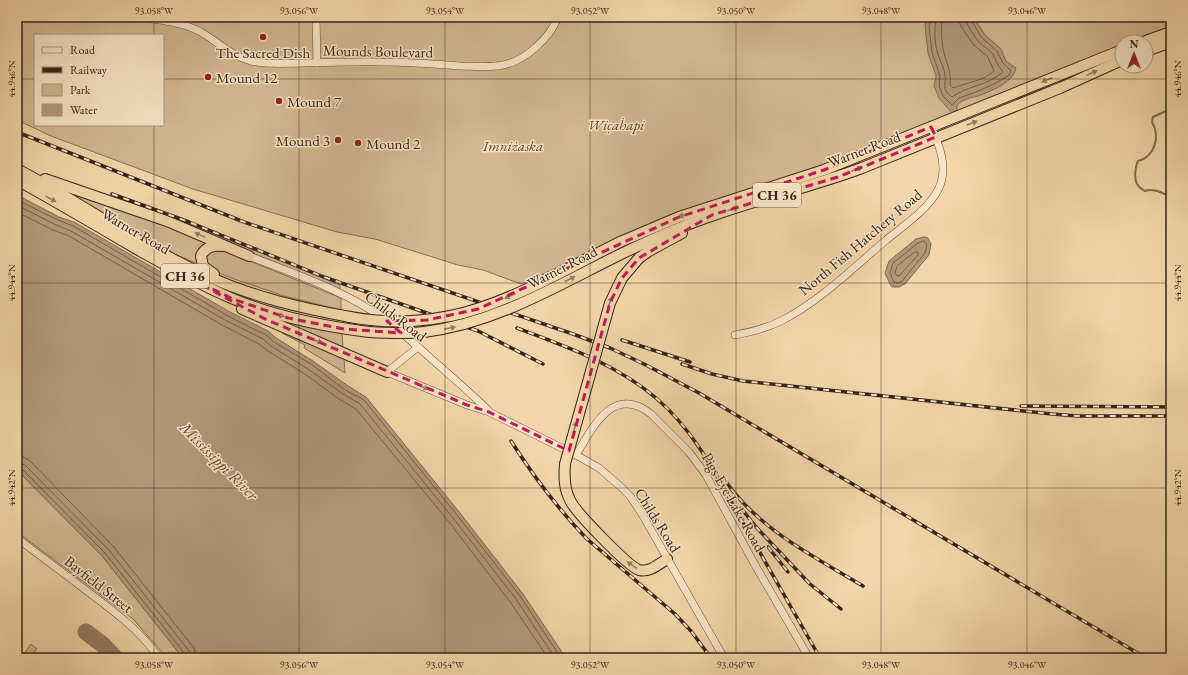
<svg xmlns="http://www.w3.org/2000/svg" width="1188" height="675" font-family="'EB Garamond',serif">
  <rect width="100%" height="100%" fill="#f2d5a8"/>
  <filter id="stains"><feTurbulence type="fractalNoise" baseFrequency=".005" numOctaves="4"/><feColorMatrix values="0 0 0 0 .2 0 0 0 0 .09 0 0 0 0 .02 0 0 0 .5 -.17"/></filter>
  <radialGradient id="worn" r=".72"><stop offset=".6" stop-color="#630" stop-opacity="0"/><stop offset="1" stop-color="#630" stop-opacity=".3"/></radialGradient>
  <!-- green -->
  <g fill="#d2b790" stroke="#846d55" fill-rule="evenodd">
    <path d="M17,17H1171V29L1134,42H1122V47L822,167L616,238L539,276L521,284L483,270L458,265L375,239L337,232L193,189L51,136L17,120ZM35,35H163V125H35Z"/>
    <path d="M69,191L145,216L210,242L196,263L169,252L68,194Z"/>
    <path d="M148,210L192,225L340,285V289Z"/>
    <path d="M220,249L341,298V310L284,296L234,279L211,270L208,267L206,257L210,251Z"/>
    <path d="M279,320L311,328L342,333L343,350Z"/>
    <path d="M282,333L344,358L345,373L304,348L305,345Z"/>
    <path d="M17,470L102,556L183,658H167L133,619L17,532Z"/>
    <path d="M31,644L37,649L29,658H21Z"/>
  </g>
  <!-- water -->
  <g fill="#b29878" stroke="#806952">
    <path d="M927,17H973L985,35L1001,49L1006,61L1016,68C1013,83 991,91 978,96C970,98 963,99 957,105V110L952,113L939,98L934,86L936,76L928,53L925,26Z"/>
    <path d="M17,195L59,217L74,222L230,312L268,331L276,338L313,361L348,386L366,397L460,513L523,594L566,658H183L102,556L17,470Z"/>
    <path d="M924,237L928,238L931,244L929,255L905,284L899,287H892L890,284L885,273L889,261L916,239Z"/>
  </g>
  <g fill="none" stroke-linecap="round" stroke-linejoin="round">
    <!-- shore -->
    <g stroke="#745e49" stroke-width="1">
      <path d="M931,17L929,27L932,52L940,76L939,86L943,96L952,105L959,98L976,92L996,83L1009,75L1011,71L1003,63L997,51L981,37L971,20L970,17"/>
      <path d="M936,17C935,28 934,40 937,51C939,59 944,67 945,75C946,85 941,89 952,97C967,86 989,85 1003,72L998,65L993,54L978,41L971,31L966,22L965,17"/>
      <path d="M942,17C941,28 941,38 943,48C945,62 952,70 950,85L953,88C965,83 984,81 994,71L988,57L974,45L966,34L960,24L959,17"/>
      <path d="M17,200L58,220L73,226L228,316L266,335L274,342L311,364L345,390L364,400L457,515L520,596L561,658"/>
      <path d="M17,205L56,225L71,231L225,320L263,339L271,346L308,369L343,394L360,404L453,518L516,599L555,658"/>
      <path d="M17,212L53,230L69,236L222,325L259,344L268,351L305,374L339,399L356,409L449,522L511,603L548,658"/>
      <path d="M924,241L927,245L925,253L902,281L898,283L894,282L890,273L893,263L918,243Z"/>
      <path d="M915,252H918V255L899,276H897L895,273L897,266Z"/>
      <path d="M17,456L23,457L29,460L113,546L194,648L197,658"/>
      <path d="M17,462L25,465L109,550L189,651L191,658"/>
      <path d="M17,467L22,469L105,553L185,654L186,658"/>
    </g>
    <!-- stream -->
    <path stroke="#806952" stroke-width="2" d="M1168,110L1153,117L1152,122C1161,137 1154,157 1138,161C1135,167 1134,178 1137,184C1139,188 1142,189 1145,191C1155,188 1162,193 1171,197"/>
    <!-- taxiway -->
    <path stroke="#947c61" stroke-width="17" d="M86,632L103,645L115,658"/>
    <!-- minor casing -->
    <g stroke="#65503e" stroke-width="8">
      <g id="minor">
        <path d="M140,17C160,20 181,22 199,31C217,41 231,56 251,61C268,65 286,63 303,63C329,63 355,61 382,62C408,62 434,64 460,66C474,66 489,68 503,65C525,61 550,38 558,17"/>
        <path d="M316,17L317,63"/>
        <path d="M249,256C289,272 332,286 369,309C389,321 408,338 426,354C447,373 469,391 489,411"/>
        <path d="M735,335C751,332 767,328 781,321C820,301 852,269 885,241C903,226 929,209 939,188C948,168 940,146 931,127"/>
        <path d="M418,347L387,372L467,405L489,412L576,455L599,468L621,487L630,496L642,514L724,658"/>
        <path d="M576,455C593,427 613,384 651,414L689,452L706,475L755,565L809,658"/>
        <path d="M17,538C39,555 61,571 83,588C111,609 139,629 159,658"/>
      </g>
    </g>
    <!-- highway casing -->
    <g stroke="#36231a" stroke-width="12">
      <g id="highway">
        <path d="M1143,42L1171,32"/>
        <path d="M1146,51L1171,42"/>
        <path d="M17,169C81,203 141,246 207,276C253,297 301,308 350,317"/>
        <path d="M45,179L167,221L249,256"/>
        <path d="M17,180C57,202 96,225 135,248C167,266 198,284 231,298C275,317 322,326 369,332"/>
        <path d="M620,242L679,217L824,170L1122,50"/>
        <path d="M619,255C650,240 681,226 714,215C763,198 813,186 862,168L1060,88L1122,60"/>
        <path d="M639,258L649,251L682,233"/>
        <path d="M214,274L203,266L201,256C205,247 213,245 223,246"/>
        <path d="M242,309L387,372"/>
        <path d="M565,464C564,477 564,489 570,500C575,512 629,567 639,570C649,573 659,564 667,559"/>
      </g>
    </g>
    <!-- minor -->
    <use href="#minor" stroke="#f7e4c6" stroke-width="7"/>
    <!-- highway -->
    <use href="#highway" stroke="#f2d5a8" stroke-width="10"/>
    <!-- rail casing -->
    <g stroke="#36231a" stroke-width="3.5">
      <g id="rail">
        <path d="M17,132L244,222L573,334L610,348L646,365L699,393L1146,658"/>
        <path d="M112,194L189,222L324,277L478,331L543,364"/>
        <path d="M517,328C565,346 616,364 656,398C695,431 718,478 742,521C768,567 794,612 820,658"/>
        <path d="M622,340L690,362"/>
        <path d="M682,364L712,374L743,381L1052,414L1077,416H1171"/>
        <path d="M1021,406L1171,407"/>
        <path d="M511,441C532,474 560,511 587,539L675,614L691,631L711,658"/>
        <path d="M724,479C758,529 813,556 863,586"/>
        <path d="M741,508L756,527L810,584L841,609"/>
        <path d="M768,547L788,572"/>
      </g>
    </g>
    <!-- rail -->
    <use href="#rail" stroke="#f7e4c6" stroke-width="2" stroke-dasharray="6" stroke-linecap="butt"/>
    <!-- highway-bridge casing -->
    <g stroke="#36231a" stroke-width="12" stroke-linecap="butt">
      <g id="highway-bridge">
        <path d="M350,317C392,325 439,322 480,308C528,292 574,265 620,242"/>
        <path d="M369,332C387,333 406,334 424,332C496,323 556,286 619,255"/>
        <path d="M565,464L610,303L622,278L639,258"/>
      </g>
    </g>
    <!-- highway-bridge -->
    <use href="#highway-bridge" stroke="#f2d5a8" stroke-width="10"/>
  </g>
  <!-- one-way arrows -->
  <defs><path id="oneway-solid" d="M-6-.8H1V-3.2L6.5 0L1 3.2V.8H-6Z"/></defs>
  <g fill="#947c61">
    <use href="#oneway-solid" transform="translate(1092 73) rotate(-24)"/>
    <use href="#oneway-solid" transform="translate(1047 80) rotate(158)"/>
    <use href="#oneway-solid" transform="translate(972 123) rotate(-21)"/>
    <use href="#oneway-solid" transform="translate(857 169) rotate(-21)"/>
    <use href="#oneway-solid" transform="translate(51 199) rotate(29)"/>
    <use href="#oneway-solid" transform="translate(733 209) rotate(-18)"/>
    <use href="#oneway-solid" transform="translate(684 215) rotate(161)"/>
    <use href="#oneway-solid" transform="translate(200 235) rotate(-158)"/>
    <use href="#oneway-solid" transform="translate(570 279) rotate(-27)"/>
    <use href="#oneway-solid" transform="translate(510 296) rotate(156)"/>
    <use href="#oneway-solid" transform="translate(610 302) rotate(-70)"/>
    <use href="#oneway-solid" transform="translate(279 315) rotate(16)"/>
    <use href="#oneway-solid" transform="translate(450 328) rotate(-11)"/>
    <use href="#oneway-solid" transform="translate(317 341) rotate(23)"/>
    <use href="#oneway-solid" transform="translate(575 427) rotate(-75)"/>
    <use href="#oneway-solid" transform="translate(632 565) rotate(-145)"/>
  </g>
  <use fill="#968470" href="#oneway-solid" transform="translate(423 387) rotate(23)"/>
  <!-- marked area -->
  <path fill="none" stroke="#c2185b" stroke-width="3" stroke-dasharray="8 5" stroke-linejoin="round" d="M931,127L936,137L838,177L712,215L639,258L622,278L610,303L569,451L489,412L467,405L265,319L182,274L233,299L288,318L344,329L401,333L387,321L427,320L478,309L679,217L824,170Z"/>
  <!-- ticks -->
  <path fill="none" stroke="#36231a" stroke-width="1" stroke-opacity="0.45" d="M154,17V35M299,17V658M445,17V658M590,17V658M736,17V658M881,17V658M1027,17V658M17,79H35M163,79H1171M154,125V658M17,283H1171M17,488H1171"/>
  <!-- markers -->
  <g fill="#8f2418" stroke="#f7e4c6" stroke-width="1.5">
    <circle cx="263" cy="37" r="4"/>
    <circle cx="208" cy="77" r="4"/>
    <circle cx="279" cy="101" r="4"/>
    <circle cx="338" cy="140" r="4"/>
    <circle cx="358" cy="143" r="4"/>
  </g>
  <g text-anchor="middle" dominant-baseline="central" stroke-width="3" stroke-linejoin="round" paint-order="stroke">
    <!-- shield labels -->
    <g fill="#f7e4c6" stroke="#705d4e" stroke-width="1">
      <rect x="753" y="183" width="48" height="24" rx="3"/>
      <rect x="161" y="264" width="48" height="24" rx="3"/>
    </g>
    <g font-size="14" font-weight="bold" fill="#36231a">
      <text x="777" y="195">CH 36</text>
      <text x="185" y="276">CH 36</text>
    </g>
    <!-- street labels -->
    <g font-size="15" fill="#36231a" stroke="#f7e4c6">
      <text transform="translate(378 51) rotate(1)">Mounds Boulevard</text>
      <text transform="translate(864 149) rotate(-21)">Warner Road</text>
      <text transform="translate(136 231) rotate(30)">Warner Road</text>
      <text transform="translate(860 242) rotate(-40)">North Fish Hatchery Road</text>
      <text transform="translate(562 267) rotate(-27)">Warner Road</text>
      <text transform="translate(396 316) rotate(37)">Childs Road</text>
      <text transform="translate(734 502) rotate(60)">Pigs Eye Lake Road</text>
      <text transform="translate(658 520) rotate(58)">Childs Road</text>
      <text transform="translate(99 584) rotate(38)">Bayfield Street</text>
    </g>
    <!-- poi labels -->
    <g font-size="15" fill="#36231a" stroke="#f7e4c6" text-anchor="start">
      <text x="263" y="52" text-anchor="middle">The Sacred Dish</text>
      <text x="216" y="77">Mound 12</text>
      <text x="287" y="101">Mound 7</text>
      <text x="330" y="140" text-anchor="end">Mound 3</text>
      <text x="366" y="143">Mound 2</text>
    </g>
    <!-- park labels -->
    <g font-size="15" font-style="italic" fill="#5d4838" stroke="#f7e4c6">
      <text x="616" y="124">Wic̣aḣapi</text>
      <text x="513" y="145">Imniżaska</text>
    </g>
    <!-- water labels -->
    <g font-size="16" font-style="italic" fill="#5b4636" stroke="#f7e4c6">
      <text transform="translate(219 461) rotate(45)">Mississippi River</text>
    </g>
  </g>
  <!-- margin -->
  <rect width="1188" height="675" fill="none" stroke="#f2d5a8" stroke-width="44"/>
  <!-- legend -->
  <rect x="34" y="34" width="130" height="92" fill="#f7e4c6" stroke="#aa9781"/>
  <rect x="42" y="47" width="20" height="6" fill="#f7e4c6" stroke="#aa9781"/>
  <text x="70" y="54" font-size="12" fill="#36231a">Road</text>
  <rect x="42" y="67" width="20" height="6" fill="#36231a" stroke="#aa9781"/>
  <text x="70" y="74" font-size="12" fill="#36231a">Railway</text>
  <rect x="42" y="84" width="20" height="12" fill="#d2b790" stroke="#aa9781"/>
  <text x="70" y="94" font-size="12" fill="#36231a">Park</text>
  <rect x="42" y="104" width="20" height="12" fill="#b29878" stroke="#aa9781"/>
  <text x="70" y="114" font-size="12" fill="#36231a">Water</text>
  <!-- north arrow -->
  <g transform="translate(1134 54)"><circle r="19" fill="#f7e4c6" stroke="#aa9781"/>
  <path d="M0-3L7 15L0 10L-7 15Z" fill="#8f2418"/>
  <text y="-6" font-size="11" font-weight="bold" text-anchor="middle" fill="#36231a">N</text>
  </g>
  <rect x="22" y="22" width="1144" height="631" fill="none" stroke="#36231a" stroke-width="1.5"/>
  <g font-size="10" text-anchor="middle" fill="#36231a">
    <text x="154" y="14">93.058°W</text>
    <text x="299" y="14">93.056°W</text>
    <text x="445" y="14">93.054°W</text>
    <text x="590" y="14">93.052°W</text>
    <text x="736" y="14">93.050°W</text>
    <text x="881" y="14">93.048°W</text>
    <text x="1027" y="14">93.046°W</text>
    <text transform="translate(11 79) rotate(-90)" y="4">44.946°N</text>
    <text transform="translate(1177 79) rotate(-90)" y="4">44.946°N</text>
    <text transform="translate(11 283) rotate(-90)" y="4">44.944°N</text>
    <text transform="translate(1177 283) rotate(-90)" y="4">44.944°N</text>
    <text transform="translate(11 488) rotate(-90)" y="4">44.942°N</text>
    <text transform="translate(1177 488) rotate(-90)" y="4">44.942°N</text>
    <text x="154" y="668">93.058°W</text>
    <text x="299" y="668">93.056°W</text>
    <text x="445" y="668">93.054°W</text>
    <text x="590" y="668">93.052°W</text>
    <text x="736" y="668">93.050°W</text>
    <text x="881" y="668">93.048°W</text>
    <text x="1027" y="668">93.046°W</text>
  </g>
  <rect width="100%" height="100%" filter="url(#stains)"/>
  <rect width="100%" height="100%" fill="url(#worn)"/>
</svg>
